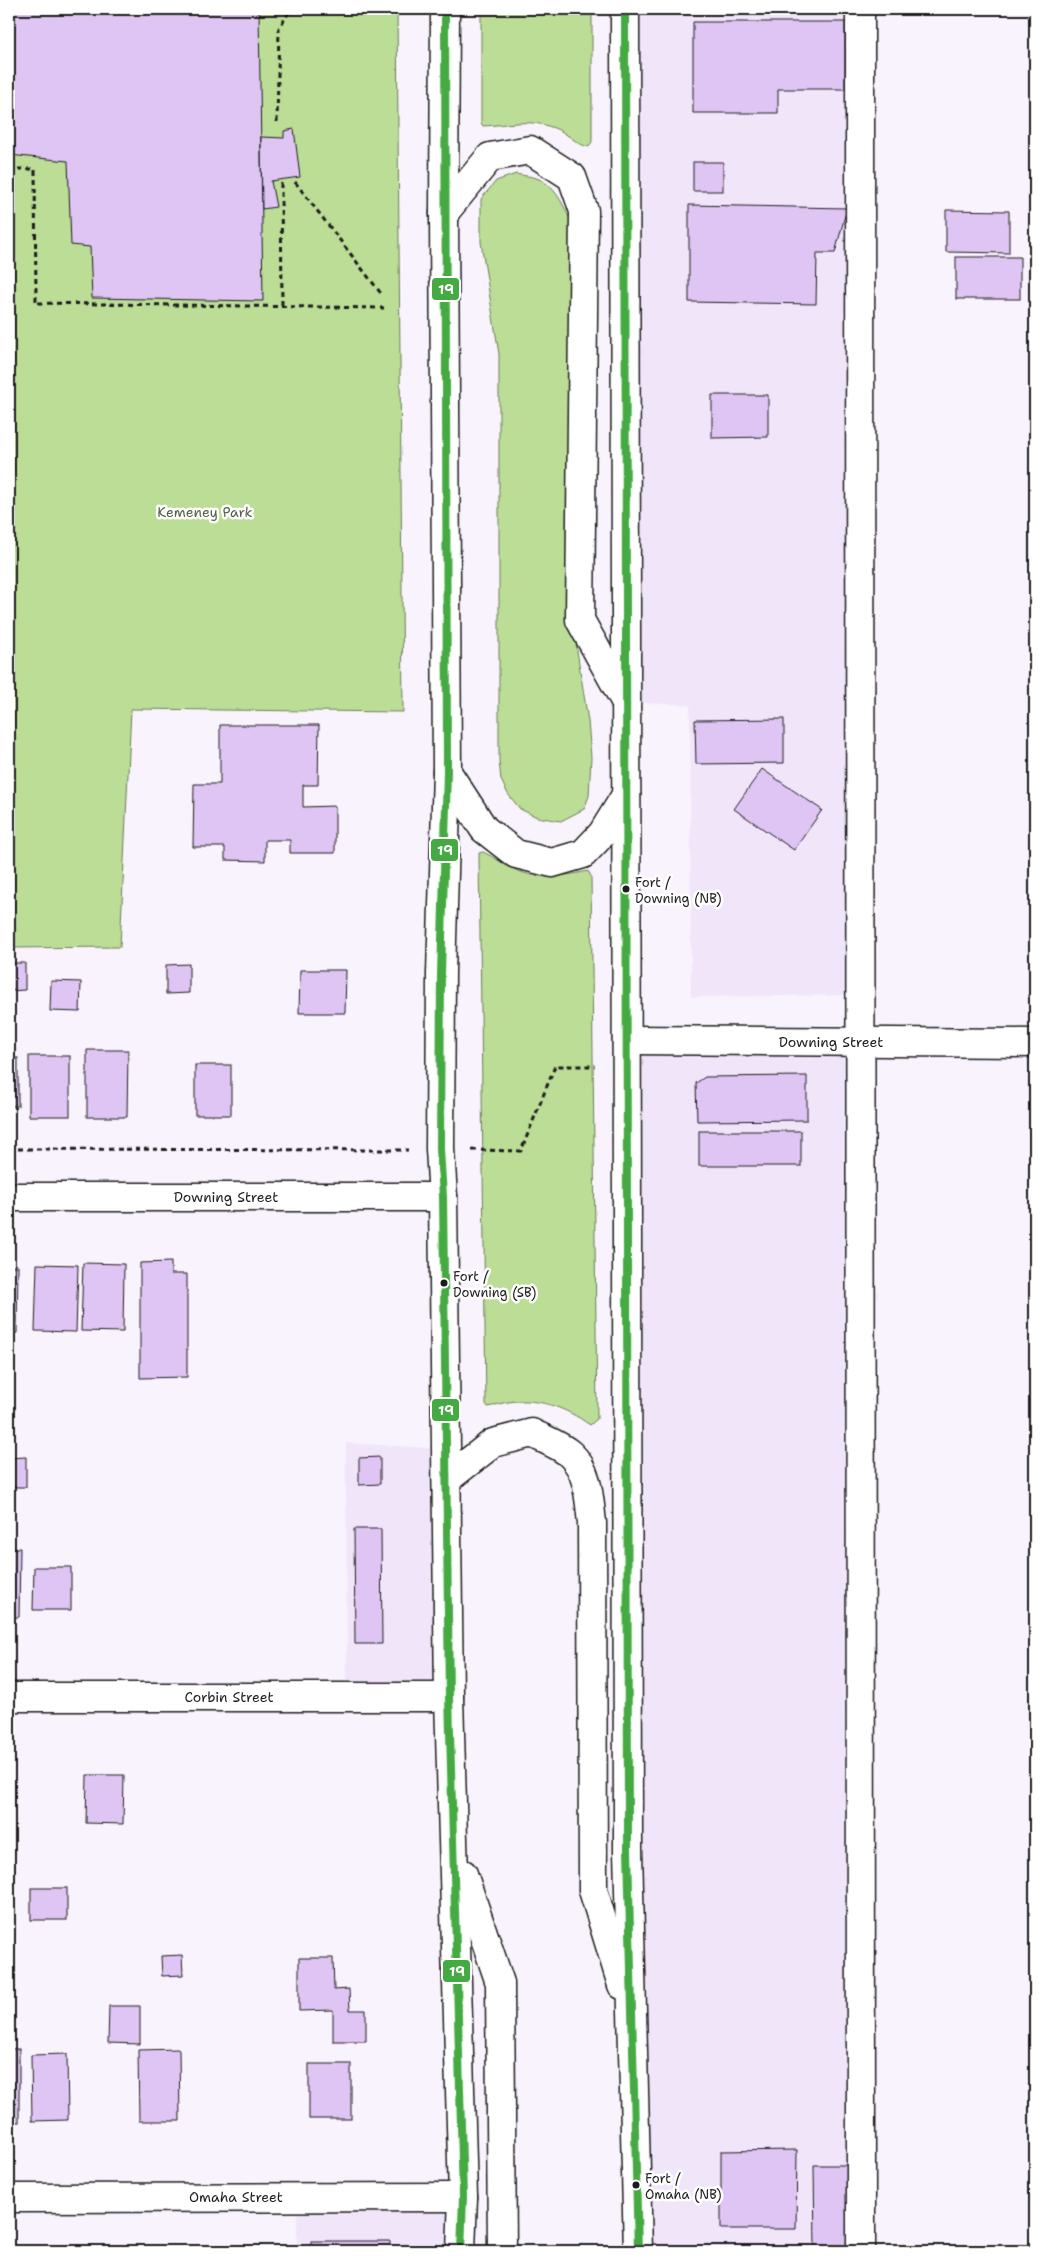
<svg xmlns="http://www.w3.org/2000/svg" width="1044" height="2260" font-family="'Shantell Sans',sans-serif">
  <rect width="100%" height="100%" fill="#f9f3fd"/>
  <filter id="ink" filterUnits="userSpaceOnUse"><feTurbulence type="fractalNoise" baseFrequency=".02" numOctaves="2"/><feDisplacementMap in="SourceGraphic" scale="10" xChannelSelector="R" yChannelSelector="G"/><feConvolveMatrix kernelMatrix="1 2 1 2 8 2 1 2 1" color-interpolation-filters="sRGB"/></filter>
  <g filter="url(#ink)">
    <!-- built -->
    <g fill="#f1e5fa">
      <path d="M625,9H860L850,995L691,997L690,705L626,702Z"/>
      <path d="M627,1040L861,1042V2251H638Z"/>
      <path d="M346,1443L447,1449L449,1697H347Z"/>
      <path d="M297,2197H463L461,2251H297Z"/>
    </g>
    <!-- green -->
    <g fill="#bbdd96" stroke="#6c7c59">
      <path d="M9,9H397L403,712L131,709L120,947L9,948Z"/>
      <path d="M481,9H592V142L588,147C576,144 566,132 554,128C528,118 509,125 483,126L481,123Z"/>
      <path d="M516,174C523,176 533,176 539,179C557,187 566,210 573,227V625L588,721L591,757L589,796L584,809L561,821L537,817L520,809L508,794L501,780L499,760V354L481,242V199L496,181Z"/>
      <path d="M483,852C495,857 505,866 518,871C541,880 564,876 588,871L591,876L597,1419L590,1425C565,1407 535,1396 503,1403C498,1404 494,1406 488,1407L486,1404L479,857V853Z"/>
    </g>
    <!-- building -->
    <g fill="#dfc5f4" stroke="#1c1c1c">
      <path d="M9,9H259L263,301L92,298L90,247L71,245L68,161L9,155Z"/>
      <path d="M693,22H845V89H778V113H693Z"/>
      <path d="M294,129L300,177L271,181L276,207L262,209L261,137L284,138V131Z"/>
      <rect x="693" y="162" width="30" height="29"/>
      <path d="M689,205L847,208L835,253H817L816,304L689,302Z"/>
      <path d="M946,210L1009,211V253L946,252Z"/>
      <rect x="956" y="257" width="64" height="42"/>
      <path d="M712,395H768V437L712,438Z"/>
      <path d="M784,719V763L696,764L695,720Z"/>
      <path d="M220,725H319L318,785H303V807L335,806V853H290V840H265V861L225,860V847H193L194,784H220Z"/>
      <path d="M762,769L822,810L794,850L734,809Z"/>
      <path d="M9,963H25V990L9,991Z"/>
      <path d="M189,964V993L166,994V965Z"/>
      <path d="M300,970H346L345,1013H299Z"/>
      <path d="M51,981L81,982L80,1012L50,1011Z"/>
      <path d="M87,1050H128L127,1117H87Z"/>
      <rect x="29" y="1056" width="41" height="60"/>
      <rect x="9" y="1058" width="9" height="48"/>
      <rect x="195" y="1065" width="36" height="50"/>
      <path d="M807,1076V1120L697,1121L696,1083L705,1077Z"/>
      <rect x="699" y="1131" width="102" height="35"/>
      <path d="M171,1262V1274H187V1377L140,1378V1263Z"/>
      <path d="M83,1263L124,1264L123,1332L81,1331Z"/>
      <path d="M37,1264L78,1265L76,1332L35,1331Z"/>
      <path d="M9,1266H18L17,1333H9Z"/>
      <path d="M26,1457V1487H9V1458Z"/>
      <path d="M380,1457V1484L359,1485V1458Z"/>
      <path d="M354,1529H381L382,1644H355Z"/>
      <path d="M9,1548H20L19,1617H9Z"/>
      <path d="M34,1567H71V1610H33Z"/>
      <path d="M87,1775H124L123,1824L86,1823Z"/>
      <rect x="31" y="1888" width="36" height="32"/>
      <path d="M182,1955L183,1975L162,1976L161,1956Z"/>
      <path d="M299,1958H333L334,1990L349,1989L350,2010H366V2041H333V2010L299,2011Z"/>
      <path d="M109,2006H140V2044L108,2043Z"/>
      <rect x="9" y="2049" width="10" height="73"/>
      <path d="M179,2049L180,2121H139L138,2050Z"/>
      <path d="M67,2054L68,2120L32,2121L31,2055Z"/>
      <rect x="309" y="2064" width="42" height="55"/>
      <path d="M797,2150L796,2229H721V2151Z"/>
      <path d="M814,2165H848V2251H815Z"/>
      <rect x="311" y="2241" width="79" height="10"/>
    </g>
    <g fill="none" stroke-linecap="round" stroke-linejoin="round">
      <!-- minor casing -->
      <g stroke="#1c1c1c" stroke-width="31">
        <g id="minor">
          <path d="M860,9L861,2251"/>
          <path d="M627,1040L1035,1043"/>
          <path d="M9,1197H443"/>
          <path d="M9,1697H449"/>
          <path d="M9,2198L463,2197"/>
        </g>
      </g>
      <!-- major casing -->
      <g stroke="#1c1c1c" stroke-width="31">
        <g id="major">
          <path d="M445,9L444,213L447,772L441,973L440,1149L443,1197L449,1697L463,2197L461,2251"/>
          <path d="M625,9L628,1850L638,2251"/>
          <path d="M444,213L490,157L530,150L572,177L584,211L580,620L625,701"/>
          <path d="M447,772L484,829L516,854L552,863L583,854L602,834L626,795"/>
          <path d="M447,1479L493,1443L532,1433C543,1439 560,1445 570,1454C589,1471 589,1499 592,1523L593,1890L622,1985"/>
          <path d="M463,1874L500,1983L502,2251"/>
        </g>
      </g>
      <!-- path -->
      <g stroke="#1c1c1c" stroke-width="3" stroke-dasharray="5 4" stroke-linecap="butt">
        <path d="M277,122L279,28L291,9"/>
        <path d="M9,169H35L36,303L384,308"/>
        <path d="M295,182L383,296"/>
        <path d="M281,183L282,307"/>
        <path d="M9,1149L408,1150"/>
        <path d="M472,1150L521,1151L555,1066H595"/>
      </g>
      <!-- minor -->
      <use href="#minor" stroke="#fff" stroke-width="28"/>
      <!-- major -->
      <use href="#major" stroke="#fff" stroke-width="28"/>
      <!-- bus-1 casing -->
      <g stroke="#fff" stroke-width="11">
        <g id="bus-1">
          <path d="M445,9L447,772L441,973L440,1149L443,1197L449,1697L463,2197L461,2251"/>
          <path d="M625,9L628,1850L638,2251"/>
        </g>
      </g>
      <!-- bus-1 -->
      <use href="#bus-1" stroke="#44aa42" stroke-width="8"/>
    </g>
  </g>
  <!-- markers -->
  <g fill="#1c1c1c" stroke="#fff" stroke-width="2">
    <circle cx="626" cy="889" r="4.5"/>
    <circle cx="444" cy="1283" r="4.5"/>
    <circle cx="636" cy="2185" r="4.5"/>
  </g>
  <g text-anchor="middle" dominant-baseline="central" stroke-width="5" stroke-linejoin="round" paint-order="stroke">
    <!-- bus labels -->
    <g font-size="13" fill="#1c1c1c" stroke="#fff" text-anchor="start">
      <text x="635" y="882">Fort /<tspan x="635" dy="16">Downing (NB)</tspan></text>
      <text x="453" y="1276">Fort /<tspan x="453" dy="16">Downing (SB)</tspan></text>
      <text x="645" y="2178">Fort /<tspan x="645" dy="16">Omaha (NB)</tspan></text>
    </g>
    <!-- park labels -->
    <g font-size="14" fill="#546047" stroke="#fff">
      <text x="205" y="512">Kemeney Park</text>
    </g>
    <!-- street labels -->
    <g font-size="14" fill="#1c1c1c" stroke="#fff">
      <text x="831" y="1042">Downing Street</text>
      <text x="226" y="1197">Downing Street</text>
      <text x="229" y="1697">Corbin Street</text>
      <text x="236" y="2197">Omaha Street</text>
    </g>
  </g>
  <g stroke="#fff" stroke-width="2">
    <rect x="431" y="277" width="29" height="24" rx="5" fill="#44aa42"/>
    <rect x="430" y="838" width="29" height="24" rx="5" fill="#44aa42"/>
    <rect x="431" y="1398" width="29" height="24" rx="5" fill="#44aa42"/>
    <rect x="442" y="1959" width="29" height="24" rx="5" fill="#44aa42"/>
  </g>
  <g font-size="14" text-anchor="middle" font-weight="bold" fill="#fff">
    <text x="446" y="294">19</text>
    <text x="445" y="855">19</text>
    <text x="446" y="1415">19</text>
    <text x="457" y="1976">19</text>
  </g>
  <!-- margin -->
  <rect width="1044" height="2260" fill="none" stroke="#fff" stroke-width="30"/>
  <rect x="15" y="15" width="1014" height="2230" fill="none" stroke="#1c1c1c" stroke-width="2" filter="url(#ink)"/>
</svg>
